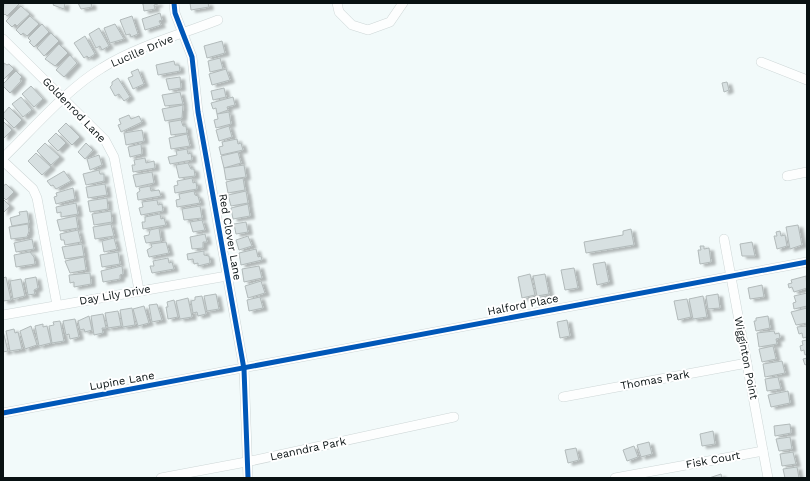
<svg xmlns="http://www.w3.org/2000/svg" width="810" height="481" font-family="'Work Sans',sans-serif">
  <defs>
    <filter id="shadow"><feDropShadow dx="4.5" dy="2.5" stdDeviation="1" flood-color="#0004"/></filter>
  </defs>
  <rect width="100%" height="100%" fill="#f2fafa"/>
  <!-- building -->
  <g fill="#d7e0e1" stroke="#b2baba" filter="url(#shadow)">
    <path d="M4,3H18L19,4L7,16L5,14L3,16Z"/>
    <path d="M54,3H65L64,9L53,5Z"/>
    <path d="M78,3H91L92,7L81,9Z"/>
    <path d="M140,3H158V4L154,5L155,9L144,11L143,4Z"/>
    <path d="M190,3H208L209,7L191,10Z"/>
    <path d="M21,6L30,14L17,26L15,24L12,27L6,21Z"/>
    <path d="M160,13L162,20L159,21L161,25L145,30L142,19Z"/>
    <path d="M30,16L39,24L27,36L23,33L21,35L16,30Z"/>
    <path d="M132,16L138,34L131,37L130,34L126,35L120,20Z"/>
    <path d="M42,24L49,32L34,47L29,42L31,41L28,38Z"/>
    <path d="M115,24L124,39L110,43L104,28Z"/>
    <path d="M99,28L109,46L102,50L100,46L96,48L89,34Z"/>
    <path d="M51,33L59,41L44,56L37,48Z"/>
    <path d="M85,36L95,54L89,58L87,56L84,58L74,43Z"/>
    <path d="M222,41L225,53L207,58L204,46Z"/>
    <path d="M59,44L68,53L55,66L45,59Z"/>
    <path d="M70,55L77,63L64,77L56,70Z"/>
    <path d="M220,58L223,69L210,72L208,61Z"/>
    <path d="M174,61L175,65H179L180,71L158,75L156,65Z"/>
    <path d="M4,63L7,65L9,64L14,69L3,80Z"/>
    <path d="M138,69L144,84L133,89L128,78L133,76L131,72Z"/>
    <path d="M226,69L230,80L212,85L209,74Z"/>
    <path d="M16,71L22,77L20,79L21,81L10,93L3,86V84Z"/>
    <path d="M180,77L181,88L169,90L166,79Z"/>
    <path d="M118,78L130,97L124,101L119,94L115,96L110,87L112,85V82Z"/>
    <path d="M727,82L729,90L724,92L722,83Z"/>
    <path d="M31,86L43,99L34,107L22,94Z"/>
    <path d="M224,88L226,97L213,100L211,91Z"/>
    <path d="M180,92L183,104L165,106L162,95Z"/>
    <path d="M21,97L32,110L23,117L12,104Z"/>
    <path d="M233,97L235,105L227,107L228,110L217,114L216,108L213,109L211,103Z"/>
    <path d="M183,105L182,118L165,121L162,109Z"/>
    <path d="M9,107L22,120L14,128L3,117V114Z"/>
    <path d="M229,112L231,124L216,128L214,120L218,119L217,114Z"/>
    <path d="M129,115L131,119L139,116L142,122L121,132L118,125L121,124L119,119Z"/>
    <path d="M181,120L183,126H186L187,133L171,135L169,122Z"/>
    <path d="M3,121L12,130L4,138L3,137Z"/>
    <path d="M66,123L80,137L72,145L58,131Z"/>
    <path d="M229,126L232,137L219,141L216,130Z"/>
    <path d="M142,130L144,141L126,145L124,133Z"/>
    <path d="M56,133L66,143L58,151L48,141Z"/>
    <path d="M187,134L190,146L171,149L169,138Z"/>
    <path d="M237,139L238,144L241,143L243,150L221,155L219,147L223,146L222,142Z"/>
    <path d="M45,143L60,157L51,165L37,151Z"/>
    <path d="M86,143L93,150L85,159L78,152Z"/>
    <path d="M141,144L142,154L130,157L128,147Z"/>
    <path d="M187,149L188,154L191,153L192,160L170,164L168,157L177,155L176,151Z"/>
    <path d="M238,152L241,163L224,168L221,156Z"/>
    <path d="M36,153L51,167L42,175L28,161Z"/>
    <path d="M99,155L102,165L90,170L87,159Z"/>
    <path d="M145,158L146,163L154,161L155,168L133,172L132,165H135L134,160Z"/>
    <path d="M188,163L191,169H194L195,176L179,178L176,165Z"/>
    <path d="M244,165L246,177L226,180L224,168Z"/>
    <path d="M99,170L100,174H104V181L86,185L83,174Z"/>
    <path d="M64,171L71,181L56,189L53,185L51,186L47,181Z"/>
    <path d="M152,172L154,183L136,187L133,175Z"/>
    <path d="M192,178L193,183L196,182L197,189L175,193L174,186L178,185L177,181Z"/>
    <path d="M243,178L245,190L228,193L226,182Z"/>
    <path d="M6,184L14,192L6,200L3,197V186Z"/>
    <path d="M105,184L107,195L88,198L86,187Z"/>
    <path d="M150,186L151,191L159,190L161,196L138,200L137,193L140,191L139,188Z"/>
    <path d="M73,188L75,199L56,204L54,197L57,196L56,193Z"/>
    <path d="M194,191L195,195L198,196L200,203L177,207L176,200L180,199L179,194Z"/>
    <path d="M246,191L248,203L231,206L228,195Z"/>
    <path d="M107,198L108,209L90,212L88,201Z"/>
    <path d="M3,199L10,206L3,213Z"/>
    <path d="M157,200L158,205L162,204L163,211L141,215L139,208L143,207L142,202Z"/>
    <path d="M76,203L78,214L61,217V212L57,213L56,207Z"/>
    <path d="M248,204L250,216L233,219L231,208Z"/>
    <path d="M200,206L202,218L184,220L182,209Z"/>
    <path d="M27,211L29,223L12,226L10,218L20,215L19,212Z"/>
    <path d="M111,211L112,222L94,225L92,214Z"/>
    <path d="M160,214L161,219L164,218L166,225L143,229L142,222H145V217Z"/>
    <path d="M76,216L78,228L60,231L57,220Z"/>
    <path d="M202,220L205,230L193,232L190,222Z"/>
    <path d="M246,222L248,232L236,234L234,224Z"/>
    <path d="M28,224L29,231L27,237L11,239L9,227Z"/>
    <path d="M111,224L114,236L95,239L93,227Z"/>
    <path d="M798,225L802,245L790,249L786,227Z"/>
    <path d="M159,228L161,241L146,243L144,236L149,235L150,230Z"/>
    <path d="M631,229L634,245L586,253L584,242L623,235V231Z"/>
    <path d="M78,230L81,242L65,245L64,240H61L60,234Z"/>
    <path d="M780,231L781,236L785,235L787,246L777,249L774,236H777L776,232Z"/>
    <path d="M205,234L207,242H203V248L192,249L190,237Z"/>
    <path d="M248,236L252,246L239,250L236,240Z"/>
    <path d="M114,238L117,249L104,252L102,241Z"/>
    <path d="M32,239L34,249L16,252L14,243Z"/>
    <path d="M166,242L169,253L149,257L147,250L152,247L151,244Z"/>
    <path d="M752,242L755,256H742L740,244Z"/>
    <path d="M82,244L84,256L65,259L62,247Z"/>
    <path d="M700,246H704V249L709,248L711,262L700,264L698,250H701Z"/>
    <path d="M256,249L258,257L261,256L262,260L241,265L239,253Z"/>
    <path d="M204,251V255L209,256L210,263L198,266V263L194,264L193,259L188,260L187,254Z"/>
    <path d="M30,252L34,257L35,264L16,267L14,255Z"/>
    <path d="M118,252L120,264L102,267L100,255Z"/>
    <path d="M84,257L86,270L70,273L65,261Z"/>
    <path d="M168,258L169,263L172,262L174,269L152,273L150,266H154L153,261Z"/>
    <path d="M605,262L609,282L597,285L593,264Z"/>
    <path d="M122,266L123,274L120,275V279L103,282L101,271Z"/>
    <path d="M259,266L262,278L244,282L242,269Z"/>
    <path d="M574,268L578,288L565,290L561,270Z"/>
    <path d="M90,273L91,284L74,287V282L70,283L69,275Z"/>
    <path d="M530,274L535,295L522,298L518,277Z"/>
    <path d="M545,274L549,294L537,296L533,276Z"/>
    <path d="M806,276L807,288L794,292L792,287L789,288L788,284L792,283L791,280Z"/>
    <path d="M6,277L11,300L3,301V278Z"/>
    <path d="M36,277L38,288L34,290L35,294L28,295L25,279Z"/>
    <path d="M21,279L25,296L13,299L10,281Z"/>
    <path d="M261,281L265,293L248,298L245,286Z"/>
    <path d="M762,285L764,297L750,299L748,288Z"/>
    <path d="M807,293V306L794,309L793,303L796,302L794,296Z"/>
    <path d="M216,294L219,309L207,311L204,296Z"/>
    <path d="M718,294L720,308L708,309L706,296Z"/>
    <path d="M202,296L206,314L198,316L197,312L193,313L191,301L195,300V297Z"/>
    <path d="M703,296L707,317L693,319L689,299Z"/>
    <path d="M260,297L263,308L249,311L247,300Z"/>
    <path d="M188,298L192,317L180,319L176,301Z"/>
    <path d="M687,299L691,317L678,320L674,301Z"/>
    <path d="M174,300L178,317L168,319L166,307H168L167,302Z"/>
    <path d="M157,304L162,320L152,322L149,305Z"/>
    <path d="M144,306L149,323L138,326L133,309Z"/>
    <path d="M132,308L135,325L123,327L120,310Z"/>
    <path d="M807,308V323L796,325L791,312Z"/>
    <path d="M118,311L121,326L108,328L105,313Z"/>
    <path d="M103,314L106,328H102L103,333L94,335L91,316Z"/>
    <path d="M89,316L92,330L85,332L84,329L80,330L78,321Z"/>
    <path d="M768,316L770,328L756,331L754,321H756V318Z"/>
    <path d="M75,319L79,337L70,339L69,334L66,335L63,321Z"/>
    <path d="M567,320L570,336L560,338L557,322Z"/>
    <path d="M60,321L64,341L52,343L49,326L54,325L53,322Z"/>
    <path d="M43,324V327L47,326L51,343L39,346L35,326Z"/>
    <path d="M31,326L37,345L25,349L20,331Z"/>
    <path d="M807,326V337L803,338L802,333L799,334L797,327Z"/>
    <path d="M14,329L15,333L18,332L22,349L10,351L6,331Z"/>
    <path d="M3,331L8,351L3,352Z"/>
    <path d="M774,331L775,334L779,333L780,338L776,339L777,344L759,347L757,333Z"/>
    <path d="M807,340V354L805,355L804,350L801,351L800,346L803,345L802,341Z"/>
    <path d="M773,346L776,359L762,362L759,349Z"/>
    <path d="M807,358V364L805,365L803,359Z"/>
    <path d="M782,361L785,373L765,377L763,364Z"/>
    <path d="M778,377L781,389L767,391L765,379Z"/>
    <path d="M788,391L790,403L771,407L768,395Z"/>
    <path d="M790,424L791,433L775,436L774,426Z"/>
    <path d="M713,431L715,444L702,446L700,434Z"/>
    <path d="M790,437L792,449L779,451L776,439Z"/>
    <path d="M649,442L652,454L641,457L637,445Z"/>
    <path d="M634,446L638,457L627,461L623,450Z"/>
    <path d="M576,448L579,460L568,463L565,450Z"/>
    <path d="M793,452L796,464L782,466L780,454Z"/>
    <path d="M797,467L799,478H785L783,469Z"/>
    <path d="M721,474L722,478H709Z"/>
  </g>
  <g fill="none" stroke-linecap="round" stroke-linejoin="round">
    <!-- minor casing -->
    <g stroke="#ced7d7" stroke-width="10">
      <g id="minor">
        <path d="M174,3L175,13L192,57L198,112L244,369L248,478"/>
        <path d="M337,3L339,12L352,25L368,30L390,22L403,3"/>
        <path d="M3,39L105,140L114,157L139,290"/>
        <path d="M761,62L807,80"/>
        <path d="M3,158C32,130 68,88 102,68C137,46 180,35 218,20"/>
        <path d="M3,161L33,189L37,198L57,305"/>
        <path d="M787,176L807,172"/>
        <path d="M724,239L768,478"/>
        <path d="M3,315L227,276"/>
        <path d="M563,397L747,363"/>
        <path d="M3,413L807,262"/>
        <path d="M161,478L246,462L454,417"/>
        <path d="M615,478L763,451"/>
      </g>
    </g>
    <!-- minor -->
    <use href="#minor" stroke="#fdfefe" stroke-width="9"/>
    <!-- cycleway casing -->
    <g stroke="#fff" stroke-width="8">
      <g id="cycleway">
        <path d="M174,3L175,13L192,57L198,112L244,369L248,478"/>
        <path d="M3,413L807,262"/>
      </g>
    </g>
    <!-- cycleway -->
    <use href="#cycleway" stroke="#0057b8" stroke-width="5"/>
  </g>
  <g text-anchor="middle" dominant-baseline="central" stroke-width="4" stroke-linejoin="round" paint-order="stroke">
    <!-- street labels -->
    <g font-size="11" fill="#081112" stroke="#fff">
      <text transform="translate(142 51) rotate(-23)">Lucille Drive</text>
      <text transform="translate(74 110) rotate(46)">Goldenrod Lane</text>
      <text transform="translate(230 237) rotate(80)">Red Clover Lane</text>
      <text transform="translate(115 295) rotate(-10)">Day Lily Drive</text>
      <text transform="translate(523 305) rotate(-11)">Halford Place</text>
      <text transform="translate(746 358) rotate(79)">Wigginton Point</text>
      <text transform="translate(655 380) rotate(-10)">Thomas Park</text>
      <text transform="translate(122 381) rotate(-10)">Lupine Lane</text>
      <text transform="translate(308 449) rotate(-12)">Leanndra Park</text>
      <text transform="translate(713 460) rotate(-10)">Fisk Court</text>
    </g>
  </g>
  <!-- border -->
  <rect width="810" height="481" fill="none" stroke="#081112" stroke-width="8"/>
</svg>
